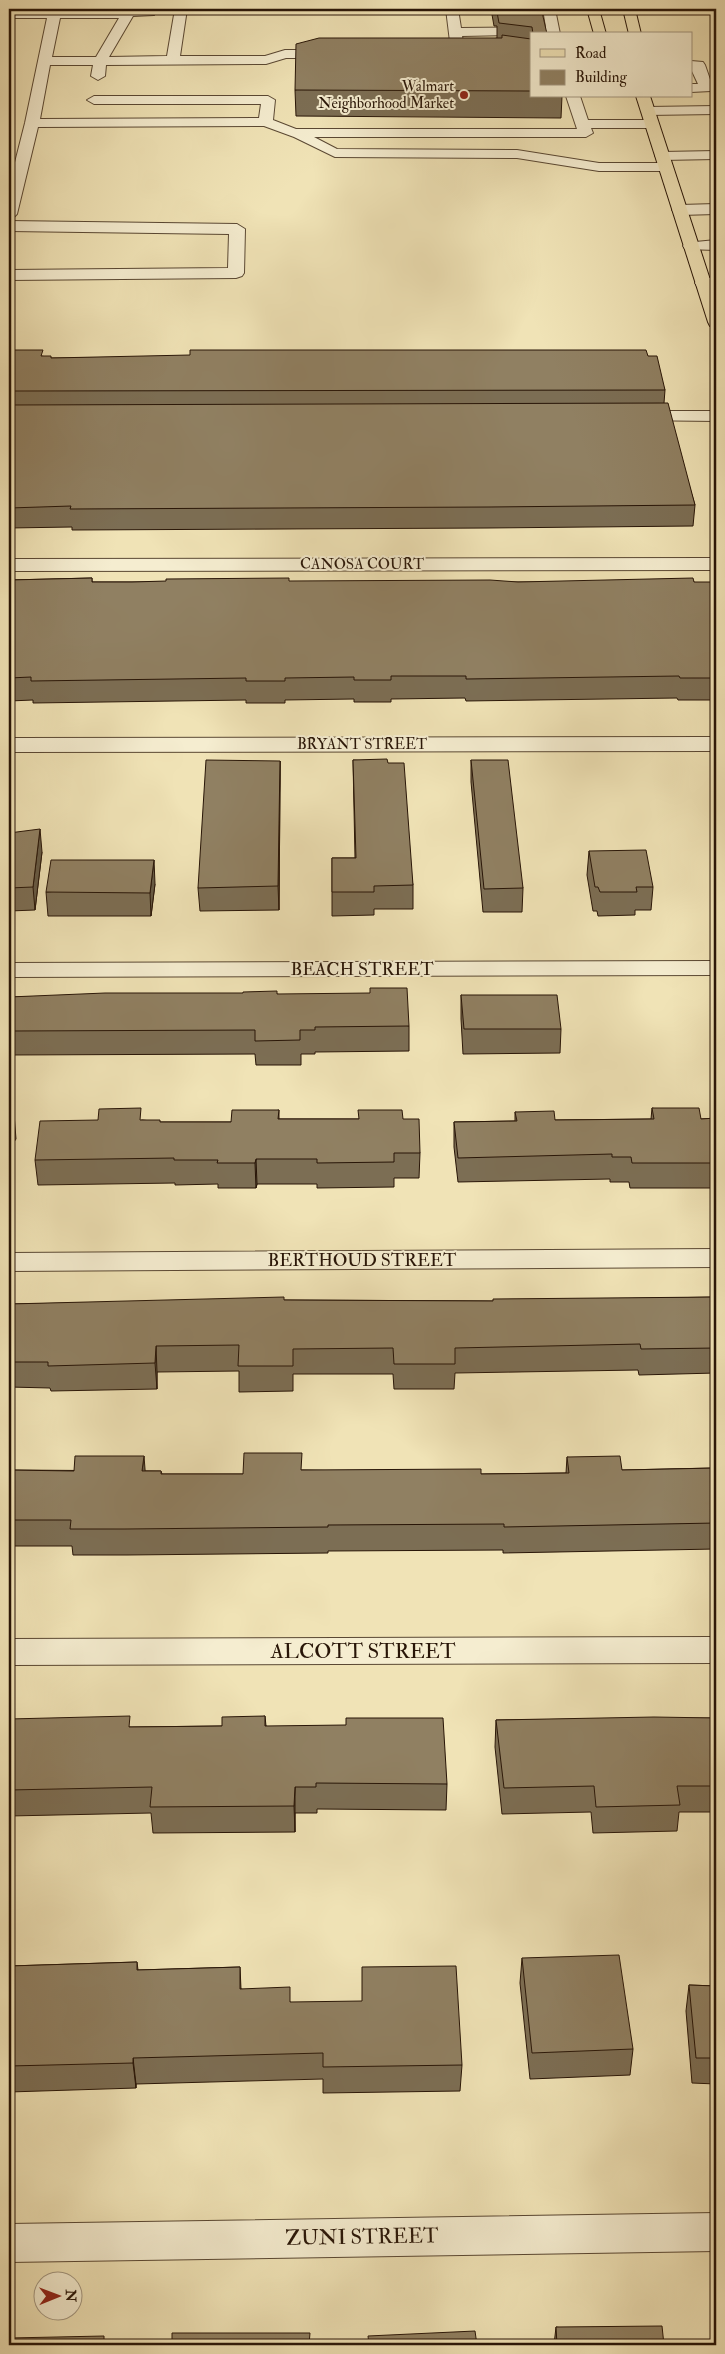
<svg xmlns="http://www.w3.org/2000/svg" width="725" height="2354" font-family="'IM FELL Double Pica',serif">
  <rect width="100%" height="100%" fill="#f0e3b6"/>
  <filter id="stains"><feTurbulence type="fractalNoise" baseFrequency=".004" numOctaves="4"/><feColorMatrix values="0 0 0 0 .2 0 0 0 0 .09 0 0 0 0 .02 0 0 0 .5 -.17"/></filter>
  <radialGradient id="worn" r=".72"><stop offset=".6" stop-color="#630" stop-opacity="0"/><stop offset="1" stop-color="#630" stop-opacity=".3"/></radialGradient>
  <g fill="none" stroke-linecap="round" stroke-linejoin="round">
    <!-- minor casing -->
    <g stroke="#5a4833" stroke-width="2">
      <g id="minor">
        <path d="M127,9H157L154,15L133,16L109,57L167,56L175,9H187L180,56H265L285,50H332L339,54L332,58H286L266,64L106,65L105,76L98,80L91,76L93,65H50L40,119L259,118L261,104H94L87,100L94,96H268L275,100L273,120L296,129H577L566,96H580L588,120H652L659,124L652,128H591L593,133L586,137H314L337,149L517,150L599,163H666L673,167L666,171H599L517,158L335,157L294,137L264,126L38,127L17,214L14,217L9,218V186L25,123L47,18H9V10ZM60,18H119L96,57H52Z"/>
        <path d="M446,9H458L461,28L546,27L543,9H555L560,34L462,36L465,50L458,54L451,50Z"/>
        <path d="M691,61L703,62L705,65L713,88L711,91L691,92V84H698L691,69Z"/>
        <path d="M716,106V114L648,115L641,111L648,107Z"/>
        <path d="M716,151V159L662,160L655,156L662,152Z"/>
        <path d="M716,204V214L680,215L672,210L680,205Z"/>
        <path d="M9,221L237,224L245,229L244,273L242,276L236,278L9,280V270L228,268L229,234L9,231Z"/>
        <path d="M716,240V250L685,249L683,246L685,243Z"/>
        <path d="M703,278H716V288L697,286L695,283L697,280Z"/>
        <path d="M635,411H716V421L629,420L626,416L629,412Z"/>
        <path d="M716,558V570L9,571V559Z"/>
        <path d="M716,737V751L9,752V738Z"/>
        <path d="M716,961V975L9,977V963Z"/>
        <path d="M716,1249V1267L9,1271V1253Z"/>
        <path d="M716,1637V1663L9,1665V1639Z"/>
        <path d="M716,2213V2251L9,2262V2224Z"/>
      </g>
    </g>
    <!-- major casing -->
    <g stroke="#281507" stroke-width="2">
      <g id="major">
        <path d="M587,9H599L606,34H594Z"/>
        <path d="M623,9H635L641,34H629Z"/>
        <path d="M636,96H650L716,298V327L710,326L708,322Z"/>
      </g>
    </g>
    <!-- minor -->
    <use href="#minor" fill="#f5edd0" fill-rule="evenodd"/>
    <!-- major -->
    <use href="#major" fill="#f0e3b6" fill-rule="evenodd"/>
  </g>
  <!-- wall -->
  <g fill="#7c6e54" stroke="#281507">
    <path d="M491,9H539V12L547,34H531V96H562L561,118L296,116L295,90L497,38V26H494Z"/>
    <path d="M9,350L52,358L648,356L665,390L664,403L695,505L693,526L488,528L72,530V527L9,528Z"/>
    <path d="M92,578V582H694L716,595V700H678L677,698L466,701L465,698L391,699V702H354V699L285,700V703H246V700L33,703V700L9,701V580Z"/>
    <path d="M353,760L388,763L413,885V909H374V915L332,916V858H355Z"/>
    <path d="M471,760L523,888L522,912H483L471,782Z"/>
    <path d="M280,761V783L279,910L200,911L198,888Z"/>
    <path d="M9,833L42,852L35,910L9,911Z"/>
    <path d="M589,851L653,887L651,910H635V915L598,916L597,911H593L587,875Z"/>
    <path d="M155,884L151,916H48L46,892Z"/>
    <path d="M277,994L409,1026V1051L315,1052V1054H301V1065H256L255,1054L9,1055V997Z"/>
    <path d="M461,995L561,1029L560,1053L463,1054L461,1019Z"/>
    <path d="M716,1000V1029L714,1019Z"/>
    <path d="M652,1108L701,1119L716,1118V1188H630L629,1182H610V1179L458,1182L454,1147V1122L515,1121V1112L555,1120L651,1119Z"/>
    <path d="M279,1110V1119H403L420,1153L419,1178H394V1187L317,1188V1184H257L256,1188H218V1184L175,1185V1183L38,1185L35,1160L142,1120L161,1122H231Z"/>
    <path d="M716,1297V1373L639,1375L638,1370L455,1373L454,1389H394L393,1374H293V1391L239,1392V1371L157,1372V1389L51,1391L50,1388L9,1387V1304L284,1300L493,1301Z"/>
    <path d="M714,1453H716V1549L503,1553V1550L328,1551V1553L127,1555H73L72,1546H9V1470L161,1471L162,1474H243L303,1470L481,1474L566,1473L567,1457L622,1470L712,1468Z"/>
    <path d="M265,1716L266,1726L447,1784L446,1810L317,1809V1813H295V1832L153,1833L151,1813L9,1816V1719L131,1727L222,1726Z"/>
    <path d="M716,1718V1812H679L677,1831L593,1833L591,1812L502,1814L495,1747L496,1720Z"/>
    <path d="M522,1958L633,2049L630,2075L530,2079L520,1983Z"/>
    <path d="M137,1962L138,1970L240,1967L241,1989L290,2002L462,2065L460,2091L323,2093V2079L136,2084V2088L9,2092V1966Z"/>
    <path d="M689,1985L716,1986V2084L692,2083L686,2011Z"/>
    <path d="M556,2327L664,2345H554Z"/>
  </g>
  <!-- shaded-wall -->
  <g fill="#655a45" stroke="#281507">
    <path d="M280,761V783L279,910L278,886Z"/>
    <path d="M40,829L42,852L35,910L33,887Z"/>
    <path d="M154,860L155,884L151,916L150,893Z"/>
    <path d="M14,1114L16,1139L9,1149V1120Z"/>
    <path d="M256,1159L257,1184L256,1188L255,1163Z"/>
    <path d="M156,1346L157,1372V1389L155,1363Z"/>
    <path d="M144,1456L146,1482L142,1471Z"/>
    <path d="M295,1787V1832L294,1806Z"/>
    <path d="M133,2058L136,2084V2088L133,2063Z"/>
  </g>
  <!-- building -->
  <g fill="#908062" stroke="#281507">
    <path d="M494,9H539V10H495Z"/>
    <path d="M497,12H542L547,34H533L532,27L499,23Z"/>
    <path d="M502,35L531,39V91L295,90L296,44L319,38H502Z"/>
    <path d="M9,350H43L41,356H51V358L190,355V350H646L648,356H657L665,390L9,391Z"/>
    <path d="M668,403L695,505L489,507L70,509L71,506L9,508V405Z"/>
    <path d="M92,578V582H132L166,581V579L289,578V581L490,580L518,582L693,578L694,582H713L716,595V678H680L679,676L466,679V676H391V680H354V677L285,678V681H246V678L31,681V677L9,678V580Z"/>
    <path d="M387,759L388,763H404L413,885L374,886V892H332V858H356L353,760Z"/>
    <path d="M206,760L280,761L278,886L198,888Z"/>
    <path d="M471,760H508L523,888L484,889Z"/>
    <path d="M40,829L33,887L9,888V833Z"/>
    <path d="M646,850L653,887H636L637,892H600L598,887H595L589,851Z"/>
    <path d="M51,860H154L150,893L46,892Z"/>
    <path d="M370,988H407L409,1026L315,1027V1030H300V1040L255,1041V1030L9,1031V997L105,993H243V992L277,991V994L370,993Z"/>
    <path d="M461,995H557L561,1029H464Z"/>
    <path d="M141,1108L140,1120H160V1122H231L232,1110H279L278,1119H359L358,1110H402L403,1119H419L420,1153H394V1162L317,1163V1159H256L255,1163H217L218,1160H174V1158L35,1160L40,1121L98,1120L99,1109Z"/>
    <path d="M652,1108H699L701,1119L716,1118V1163H632L631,1157H612V1154L458,1158L454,1122L517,1121L515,1112L554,1111L555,1120L654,1119Z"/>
    <path d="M9,1113L14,1114L9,1120Z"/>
    <path d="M284,1297V1300L493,1301V1299L716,1297V1348L641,1349L640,1344L455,1348V1364H394L393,1348L293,1349V1366H238L239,1345L156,1346L155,1363L48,1366V1362H9V1304Z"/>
    <path d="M244,1453H302L301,1470L481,1469V1474L569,1473L567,1457L620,1456L622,1470L716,1468V1523L504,1527V1524L328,1525V1527L125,1529H70L71,1520H9V1470L74,1471L75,1456H144L142,1471H161V1474H243Z"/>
    <path d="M714,1453H716V1467Z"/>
    <path d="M130,1716L129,1727L222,1726V1717L265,1716V1726L346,1725V1718H443L447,1784L316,1783V1787H295L294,1806L150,1807L152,1787L9,1790V1719Z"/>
    <path d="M654,1717L716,1718V1786H677L680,1805L596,1807L594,1786L504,1788L496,1720Z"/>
    <path d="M619,1955L633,2049L532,2053L522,1958Z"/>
    <path d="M137,1962V1970L240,1967V1989L290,1987V2002L362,2001V1967L456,1966L462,2065L323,2067V2053L133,2058V2063L9,2066V1966Z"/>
    <path d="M689,1985L716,1986V2058H696Z"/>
    <path d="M662,2326L664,2345H557L556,2327Z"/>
    <path d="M475,2331L477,2345H369L368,2336Z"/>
    <path d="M172,2333H310L309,2345H172Z"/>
    <path d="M104,2336V2345H9V2338Z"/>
  </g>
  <!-- markers -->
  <circle fill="#8f2418" stroke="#f5edd0" stroke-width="2" cx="464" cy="95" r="5"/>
  <g text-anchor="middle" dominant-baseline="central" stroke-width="4" stroke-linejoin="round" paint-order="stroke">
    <!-- far-poi labels -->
    <g font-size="15" fill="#281507" stroke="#f5edd0" text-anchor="end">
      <text x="454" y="86">Walmart<tspan x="454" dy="17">Neighborhood Market</tspan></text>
    </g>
    <!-- far-street labels -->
    <g font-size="15" fill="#281507" stroke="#f5edd0">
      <text x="362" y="564">CANOSA COURT</text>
      <text x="362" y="744">BRYANT STREET</text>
    </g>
    <!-- street labels -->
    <g font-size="18" fill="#281507" stroke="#f5edd0">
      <text x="362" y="969">BEACH STREET</text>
      <text x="362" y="1260">BERTHOUD STREET</text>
    </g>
    <!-- near-street labels -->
    <g font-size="21" fill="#281507" stroke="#f5edd0">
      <text x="363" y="1651">ALCOTT STREET</text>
      <text transform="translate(362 2237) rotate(-1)">ZUNI STREET</text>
    </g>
  </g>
  <!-- margin -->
  <rect width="725" height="2354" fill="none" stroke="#f0e3b6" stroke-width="30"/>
  <rect x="10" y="10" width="705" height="2334" fill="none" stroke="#281507" stroke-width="2.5"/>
  <rect x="15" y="15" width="695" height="2324" fill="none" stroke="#281507"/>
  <!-- legend -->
  <rect x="530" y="32" width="162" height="65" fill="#f5edd0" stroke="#a39780"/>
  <rect x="540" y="49" width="25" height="8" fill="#f0e3b6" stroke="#a39780"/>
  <text x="575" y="58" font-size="15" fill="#281507">Road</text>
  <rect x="540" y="70" width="25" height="15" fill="#908062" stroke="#a39780"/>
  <text x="575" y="82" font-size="15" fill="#281507">Building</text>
  <!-- north arrow -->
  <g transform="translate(58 2296) rotate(89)"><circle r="24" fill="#f5edd0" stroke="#a39780"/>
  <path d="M0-4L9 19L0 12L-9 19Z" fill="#8f2418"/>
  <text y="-8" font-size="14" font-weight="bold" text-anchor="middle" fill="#281507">N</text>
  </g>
  <rect width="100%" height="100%" filter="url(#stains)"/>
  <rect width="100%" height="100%" fill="url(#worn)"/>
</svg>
